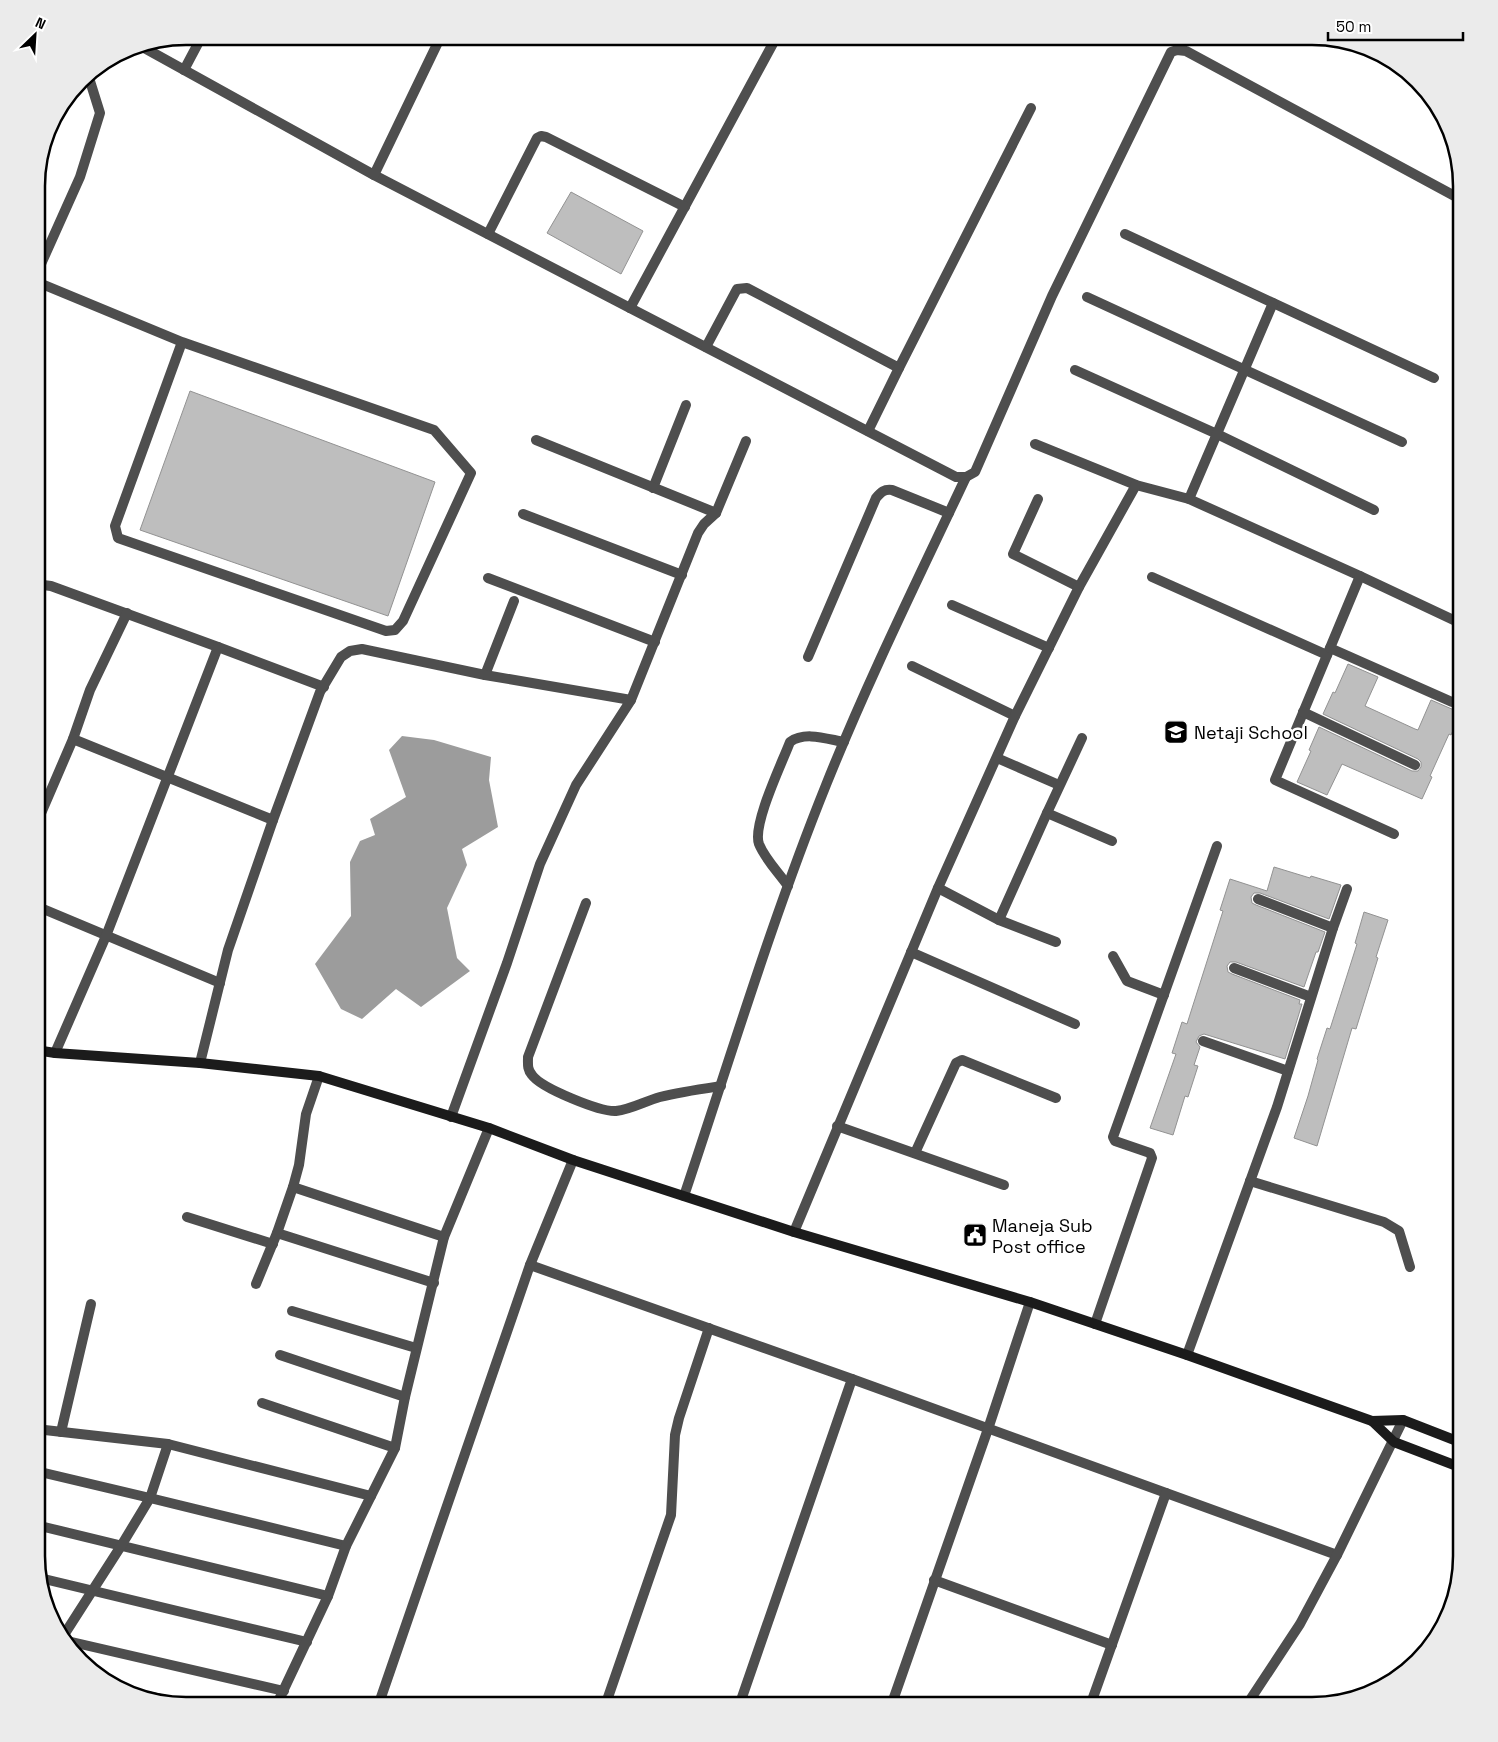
<svg xmlns="http://www.w3.org/2000/svg" width="1498" height="1742" font-family="'Space Grotesk',sans-serif">
  <rect width="100%" height="100%" fill="#fff"/>
  <!-- water -->
  <path fill="#9c9c9c" d="M402,736L434,740L491,757L489,780L498,827L462,849L467,865L447,908L457,958L470,971L421,1007L396,989L362,1019L341,1009L315,964L351,916L350,862L360,841L375,835L370,819L406,797L389,750Z"/>
  <!-- building -->
  <g fill="#bebebe" stroke="#929292">
    <path d="M571,192L643,231L621,274L547,233Z"/>
    <path d="M190,391L435,482L388,616L140,530Z"/>
    <path d="M1348,664L1378,677L1365,706L1415,729L1418,730L1431,700L1461,713L1451,735L1449,734L1430,776L1432,777L1422,799L1342,764L1327,795L1297,782L1311,751L1309,750L1319,727L1412,771H1418L1421,767V762L1418,759L1323,714L1333,692L1335,693Z"/>
    <path d="M1274,867L1310,878L1311,876L1341,885L1329,919L1260,893H1254L1251,897L1252,903L1256,905L1325,932L1318,952H1316L1304,987L1236,962H1230L1227,966L1228,972L1232,974L1300,1000L1299,1004H1302L1285,1059L1204,1034L1199,1036L1196,1042L1200,1047L1194,1065L1198,1066L1188,1097L1185,1096L1173,1135L1150,1128L1176,1054L1172,1053L1182,1022L1187,1024L1223,911L1220,910L1230,879L1267,891Z"/>
    <path d="M1364,912L1388,920L1376,957L1378,958L1356,1029L1352,1028L1317,1146L1294,1138L1308,1096L1318,1060L1317,1059L1327,1028L1330,1029L1357,944L1355,943Z"/>
  </g>
  <g fill="none" stroke-linecap="round" stroke-linejoin="round">
    <!-- lane -->
    <g stroke="#4e4e4e" stroke-width="10">
      <path d="M139,45L374,175L630,308L777,36"/>
      <path d="M184,70L202,36"/>
      <path d="M374,175L441,36"/>
      <path d="M488,234L537,138L541,136L546,137L685,207"/>
      <path d="M37,273L80,177L100,113L90,81L85,76"/>
      <path d="M37,282L182,342L434,430L471,473L403,621L395,630L386,631L118,538L115,526L182,342"/>
      <path d="M630,308L956,477H966L975,472L1052,296L1171,52L1177,50L1186,51L1462,200"/>
      <path d="M706,347L737,289L747,288L899,368L1031,108"/>
      <path d="M868,431L899,368"/>
      <path d="M653,488L686,405"/>
      <path d="M808,657L876,498C881,492 884,489 892,490L949,513"/>
      <path d="M485,675L514,601"/>
      <path d="M788,886C779,873 765,859 759,844C752,825 782,763 790,742C805,731 827,739 844,742"/>
      <path d="M1258,899L1333,928"/>
      <path d="M586,903L528,1057C528,1064 527,1069 532,1075C541,1088 600,1112 616,1111C632,1109 645,1101 660,1097C680,1092 701,1089 721,1086"/>
      <path d="M1234,968L1311,997"/>
      <path d="M1203,1041L1288,1071"/>
      <path d="M1250,1181L1384,1222L1399,1231L1410,1267"/>
      <path d="M684,1196C730,1059 772,919 826,785C868,680 918,579 966,477"/>
      <path d="M530,1265L852,1379L739,1706"/>
      <path d="M852,1379L1337,1555"/>
      <path d="M934,1580L1112,1645"/>
      <path d="M378,1706L530,1265L573,1160"/>
      <path d="M605,1706L671,1515L675,1435L679,1418L709,1328"/>
      <path d="M891,1706L988,1429L1030,1302"/>
      <path d="M1090,1706L1166,1493"/>
    </g>
    <!-- street -->
    <g stroke="#4e4e4e" stroke-width="10">
      <path d="M1125,234L1434,378"/>
      <path d="M1087,297L1402,442"/>
      <path d="M1075,370L1217,434L1374,510"/>
      <path d="M536,440L716,513"/>
      <path d="M1035,444L1136,485L1189,499L1273,303"/>
      <path d="M1038,499L1013,554L1079,587"/>
      <path d="M1189,499L1360,576L1462,624"/>
      <path d="M523,514L682,575"/>
      <path d="M1360,576L1275,780L1394,834"/>
      <path d="M1152,577L1327,655"/>
      <path d="M488,578L655,642"/>
      <path d="M36,588L43,585L51,586L218,647"/>
      <path d="M952,605L1049,648"/>
      <path d="M1330,648L1452,702"/>
      <path d="M912,666L1015,716"/>
      <path d="M631,700L698,533L704,524L716,513L746,441"/>
      <path d="M1303,712L1415,765"/>
      <path d="M73,739L90,690L127,613"/>
      <path d="M997,758L1059,785"/>
      <path d="M1047,813L1082,738"/>
      <path d="M36,825L73,739L273,820"/>
      <path d="M938,888L999,920L1056,942"/>
      <path d="M36,906L220,983"/>
      <path d="M999,920L1047,813L1112,841"/>
      <path d="M911,952L1075,1024"/>
      <path d="M1113,956L1127,981L1164,995"/>
      <path d="M55,1053L106,936L218,647L324,687"/>
      <path d="M200,1063L228,950L273,820L320,692L341,657L350,651L362,649L485,675L631,700L576,785L540,864L507,963L451,1117"/>
      <path d="M837,1126L1004,1185"/>
      <path d="M915,1153L956,1063L962,1060L1056,1098"/>
      <path d="M293,1187L444,1237"/>
      <path d="M187,1217L273,1244"/>
      <path d="M794,1232L938,888L1015,716L1079,587L1136,485"/>
      <path d="M277,1233L434,1283"/>
      <path d="M256,1284L277,1233L293,1187L299,1165L306,1114L319,1076"/>
      <path d="M292,1311L416,1348"/>
      <path d="M1095,1324L1152,1158L1150,1153L1115,1141L1113,1137L1217,846"/>
      <path d="M280,1355L405,1397"/>
      <path d="M1187,1355L1277,1107L1333,928L1347,889"/>
      <path d="M262,1403L395,1448"/>
      <path d="M36,1429L168,1444L371,1496"/>
      <path d="M61,1432L91,1304"/>
      <path d="M36,1471L150,1498L168,1444"/>
      <path d="M36,1525L328,1596"/>
      <path d="M40,1578L307,1642"/>
      <path d="M62,1638L121,1546L150,1498L346,1546"/>
      <path d="M63,1640L284,1691"/>
      <path d="M119,1690L193,1706"/>
      <path d="M276,1706L328,1596L346,1546L395,1448L405,1397L444,1237L489,1128"/>
      <path d="M1246,1706L1300,1624L1337,1555L1403,1420"/>
    </g>
    <!-- secondary -->
    <g stroke="#1b1b1b" stroke-width="10">
      <path d="M36,1050L55,1053L200,1063L319,1076L489,1128L573,1160L794,1232L1030,1302L1187,1355L1372,1421L1394,1442L1462,1468"/>
      <path d="M1372,1421L1403,1420L1462,1443"/>
    </g>
  </g>
  <!-- icons -->
  <defs>
    <g id="school-square" transform="scale(1.25)"><rect x="-9" y="-9" width="18" height="18" rx="4" fill="#000" stroke="#fff"/><path d="M0-5L7-2L0 1L-7-2ZM-4 1L0 2.5L4 1V4Q0 6-4 4Z" fill="#fff"/></g>
    <g id="civic-square" transform="scale(1.25)"><rect x="-9" y="-9" width="18" height="18" rx="4" fill="#000" stroke="#fff"/><path d="M-.6-6.5H3V-4.5H.6V-3L4-1V1h2V6H-6V1h2V-1L-.6-3ZM-1.2 2.5V6h2.4V2.5Z" fill="#fff"/></g>
  </defs>
  <g fill-rule="evenodd">
    <use href="#school-square" x="1176" y="732"/>
    <use href="#civic-square" x="975" y="1235"/>
  </g>
  <g text-anchor="middle" dominant-baseline="central" stroke-width="5" stroke-linejoin="round" paint-order="stroke">
    <!-- poi labels -->
    <g font-size="18" fill="#000" stroke="#fff" text-anchor="start">
      <text x="1194" y="732">Netaji School</text>
      <text x="992" y="1225">Maneja Sub<tspan x="992" dy="21">Post office</tspan></text>
    </g>
  </g>
  <!-- crop -->
  <path d="M0 0H1498V1742H0ZM186 45H1312A141 141 0 0 1 1453 186V1556A141 141 0 0 1 1312 1697H186A141 141 0 0 1 45 1556V186A141 141 0 0 1 186 45Z" fill="#ebebeb" fill-rule="evenodd"/>
  <path fill="none" stroke="#000" stroke-width="2.5" d="M186 45H1312A141 141 0 0 1 1453 186V1556A141 141 0 0 1 1312 1697H186A141 141 0 0 1 45 1556V186A141 141 0 0 1 186 45Z"/>
  <!-- north arrow -->
  <g transform="translate(35 35) rotate(25)" stroke="#ffffff" stroke-width="4" paint-order="stroke">
  <path d="M0-4L9 19L0 12L-9 19Z" fill="#000000"/>
  <text y="-8" font-size="14" font-weight="bold" text-anchor="middle" fill="#000000">N</text>
  </g>
  <!-- scale -->
  <path d="M1328 32v8h135v-8" fill="none" stroke="#000000" stroke-width="2.5"/>
  <text x="1336" y="32" font-size="15" fill="#000000" stroke="#ffffff" stroke-width="4" paint-order="stroke">50 m</text>
</svg>
